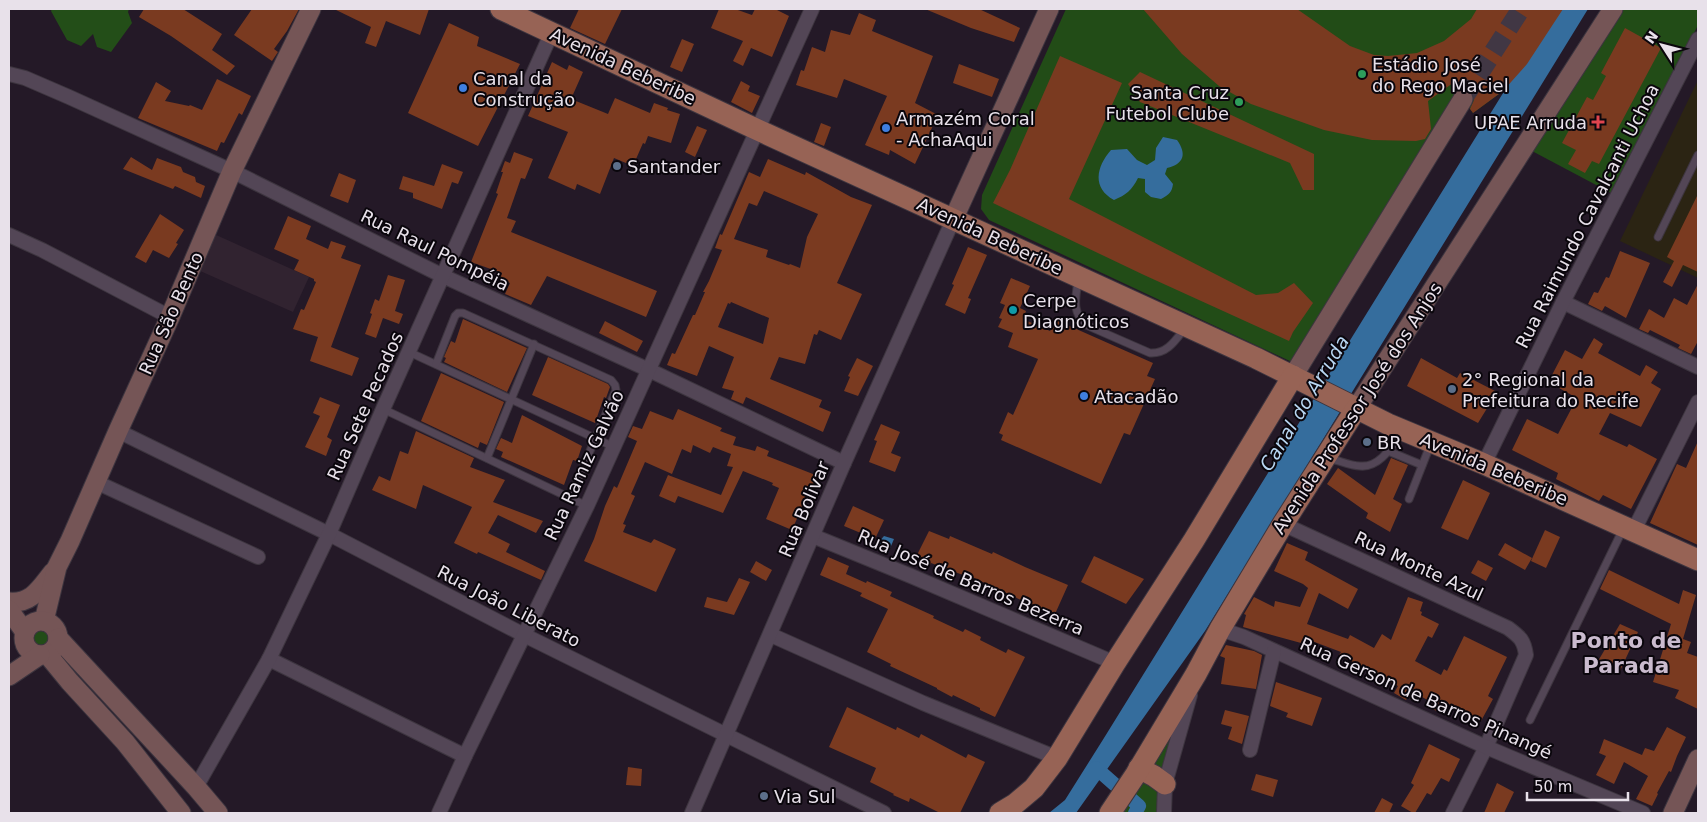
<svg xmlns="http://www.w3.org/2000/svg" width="1707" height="822" font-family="'DejaVu Sans',sans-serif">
  <rect width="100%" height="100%" fill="#241927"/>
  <!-- industrial -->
  <path fill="#2b2413" d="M1698,80V278L1620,241Z"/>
  <!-- education -->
  <path fill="#312330" d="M214,234L309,277L293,312L198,270Z"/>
  <!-- green -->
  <g fill="#224c17">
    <path d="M1066,9H1563L1527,64L1503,91L1473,113L1460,94L1292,362L989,220L981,209L982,195Z"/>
    <path d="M1621,9H1698V25L1615,195L1532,151Z"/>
    <path d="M41,623L51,628L52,644L38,654L28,647L27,633Z"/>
    <path d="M1175,718L1165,774L1148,769Z"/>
    <path d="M1142,781L1161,793L1156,813H1122Z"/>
  </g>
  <!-- forest -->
  <path fill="#234e18" d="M52,9H129L128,12L132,23L111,52L97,47L93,34L81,46L67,40L51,11Z"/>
  <!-- water -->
  <g fill="#356d9d">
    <path d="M1555,9H1588L1205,631L1076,813H1049L1065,800L1104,738Z"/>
    <path d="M1163,137L1177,140C1187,154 1184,164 1167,168L1165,174L1173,184C1172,192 1169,195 1161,199L1151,197L1145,192V179L1138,178C1132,190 1126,195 1114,200C1092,188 1096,167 1111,150L1127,149L1137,160L1147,165L1155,160L1156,148Z"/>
    <path d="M884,536L894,539L888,553L876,545Z"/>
  </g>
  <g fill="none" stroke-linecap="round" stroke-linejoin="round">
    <!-- canal -->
    <path stroke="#356d9d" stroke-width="14" d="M1096,768L1139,806L1135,813"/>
  </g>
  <!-- building -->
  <g fill="#7a3a20" fill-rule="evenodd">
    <path d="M144,9H183L222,34L212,50L235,66L227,75L171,36L139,17Z"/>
    <path d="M252,9H299L287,31L274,49L278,52L272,61L234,35Z"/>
    <path d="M334,9H429L420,35L386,21L376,47L365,43L371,27Z"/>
    <path d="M579,9H622L605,44L570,28Z"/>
    <path d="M719,9H735L752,15L755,9H775L789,16L772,57L751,48L743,66L733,61L743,41L711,28Z"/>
    <path d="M925,9H979L1020,28L1014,42L971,28Z"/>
    <path d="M1143,9H1297L1350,46L1374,55L1388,56L1417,53L1444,41L1471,19L1477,9H1563L1527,64L1503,91L1473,113L1470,109L1474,100L1473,93L1468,89L1464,88L1457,89L1453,83L1428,101L1431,129L1425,139L1416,141L1372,140L1324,130L1251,104L1219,86L1182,54Z"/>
    <path d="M859,13L876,20L872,31L933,56L915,103L938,115L915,164L890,150L889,155L865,145L887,96L844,79L837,98L796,85L801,70L804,71L812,47L825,52L831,30L850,35Z"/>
    <path d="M449,23L479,37L477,46L520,64L478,146L408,113Z"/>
    <path d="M1625,28L1661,48L1599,164L1592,161L1585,173L1568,164L1576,150L1562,143L1587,97L1593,100L1606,76L1601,73Z"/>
    <path d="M682,39L694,44L682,72L670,67Z"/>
    <path d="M1060,56L1122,83L1069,199L1256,295L1278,293L1294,283L1313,303L1293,332L1289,341L1144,275L993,203L1010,170Z"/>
    <path d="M552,62L567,70L569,65L583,72L571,99L608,114L615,98L650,113L654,103L668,108L667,110L680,114L671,143L648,136L645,144L643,143L633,166L614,158L600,194L577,184L575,190L548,178L568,132L528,116Z"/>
    <path d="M959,64L999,79L992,97L953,83Z"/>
    <path d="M1140,72L1314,154V190H1303L1290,163L1140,102L1128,84Z"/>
    <path d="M217,79L251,96L242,115L239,113L224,143L221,142L217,151L138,118L156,82L171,91L165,101L189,106L190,105L202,110Z"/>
    <path d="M741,81L750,86L748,91L760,96L752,113L731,102Z"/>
    <path d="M821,123L831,127L824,146L814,142Z"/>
    <path d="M697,126L707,130L695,157L685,152Z"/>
    <path d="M514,152L533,159L525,179L521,178L507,218L516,221L511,232L657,291L646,317L547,276L531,305L505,294L510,283L500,279L502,273L471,262L498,194L496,193L503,172H501L505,161L510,163Z"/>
    <path d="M131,157L152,170L157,158L181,167L183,172L195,177L196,182L205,186L201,198L175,186L173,189L123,169Z"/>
    <path d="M768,159L805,175L806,172L851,197L872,205L837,283L862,294L841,340L819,330L817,335L814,334L805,364L779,357L770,379L822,400L819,407L831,412L823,432L746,397L743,404L731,399L734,391L722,388L734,357L709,346L697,376L667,365L672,353L675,354L693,315H695L705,292H703L709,281L722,250L715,248L720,234L722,235L749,172L760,177ZM764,191L818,214L807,237L800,268L790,264L789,265L766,257L768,250L734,239L749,203L757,206ZM731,302L769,318L763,344L718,327L728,303L730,304Z"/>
    <path d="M442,164L463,172L458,184L452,182L442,209L413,198V193L399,189L403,176L434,186Z"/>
    <path d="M339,173L356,180L348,203L330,196Z"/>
    <path d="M1698,194V272L1683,265L1672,287L1663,282L1674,261L1667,257Z"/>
    <path d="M160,214L184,230L176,243L178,244L169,258L153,250L146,263L135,257Z"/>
    <path d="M288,216L311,226L306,239L328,249L331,241L346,246L341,258L361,265L331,347L359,358L352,376L310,361L318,337L293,329L301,309L304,310L316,282L314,281V279L294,270L299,260L274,249Z"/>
    <path d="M968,247L987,255L968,298L971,299L965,314L945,305L954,285L952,284Z"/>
    <path d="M1620,251L1650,263L1626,318L1605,306L1602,311L1588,304L1594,292L1598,293L1606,277L1609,278Z"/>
    <path d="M388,275L405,280L395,311L403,314L399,324L383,318L376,338L365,334L372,314L370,313L375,299L379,301Z"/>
    <path d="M1011,278L1030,286L1020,308L1026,311L1023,319L1050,331L1056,320L1153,363L1147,376L1155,379L1130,435L1124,433L1101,484L1001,440L1003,435L999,433L1008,412L1013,415L1038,359L1008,347L1013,333L998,327L1002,319L999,318L1005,305L1000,303Z"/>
    <path d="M1698,284V341L1691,354L1678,348L1680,345L1650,330L1648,333L1639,329L1649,309L1664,318L1674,298L1687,305Z"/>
    <path d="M463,319L527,348L507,392L444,362L446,358L444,357L451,341L455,343Z"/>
    <path d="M605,321L643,341L637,352L599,333Z"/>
    <path d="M1594,338L1603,344L1598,353L1640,376L1646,365L1658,372L1651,383L1661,389L1641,427L1610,413L1599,434L1627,447L1629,444L1657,459L1631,509L1603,495L1599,501L1556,479L1558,473L1512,450L1527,419L1558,434L1577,398L1559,388L1563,381L1552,375L1565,350L1582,359Z"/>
    <path d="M548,357L608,384L610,387L606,398L604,397L595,423L532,395Z"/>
    <path d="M857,358L873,366L858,396L844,391L850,377L848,376Z"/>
    <path d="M1421,358L1457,378L1460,373L1497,392L1478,423L1407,386Z"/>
    <path d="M441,373L504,402L487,445L480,442L478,448L421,421Z"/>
    <path d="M320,397L340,405L327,437L332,440L326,456L305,447L320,416L313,413Z"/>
    <path d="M678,409L722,428L720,431L736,437L733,445L755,451L757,446L769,451L767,456L818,476L809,499L806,498L792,530L766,519L779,488L772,485L773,483L743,471L723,513L678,496L675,503L659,496L668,475L721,495L733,467L727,466L731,454L713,447L710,453L693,445L691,453L682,449L672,474L645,462L631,494L635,496L623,524L626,525L623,532L651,543L654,539L676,549L656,592L584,561L594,539L605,506L614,486L617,488L637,441L628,437L633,426L642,429L650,411L673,420Z"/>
    <path d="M522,415L582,446L577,461L573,460L564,485L501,457L503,452L496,449L501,438L512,443Z"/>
    <path d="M881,424L900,432L891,453L901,457L895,472L869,462L877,441L874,440Z"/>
    <path d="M416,431L474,458L470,467L505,480L493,502L543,521L536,533L498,515L488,533L510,544L506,552L545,571L541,580L478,552L477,554L454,543L472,507L423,485L416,509L372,490L379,476L390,481L400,451L408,454Z"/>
    <path d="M1698,441V545L1650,523L1677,464L1686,468Z"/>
    <path d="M1391,458L1408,465L1393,499L1402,504L1390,532L1366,518L1368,513L1327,484L1338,468L1375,495Z"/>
    <path d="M1463,480L1490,493L1468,540L1441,528Z"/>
    <path d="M853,506L884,520L875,539L844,526Z"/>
    <path d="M1545,530L1560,537L1546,568L1531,561Z"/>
    <path d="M929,531L949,539L950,536L992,554L993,552L1025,567L1068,585L1055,614L1021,600L972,577L971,578L931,563L930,565L915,559Z"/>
    <path d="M1287,543L1308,552L1305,560L1358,589L1348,609L1319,593L1307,624L1348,639L1350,635L1374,648L1382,634L1391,640L1408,597L1423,602L1420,611L1422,612L1421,615L1439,624L1432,638L1428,636L1415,661L1441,675L1444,669L1447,671L1464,636L1507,657L1488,696L1493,699L1481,721L1447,703L1442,714L1431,708L1433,703L1411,691L1406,700L1394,693L1398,686L1339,655L1341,652L1304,638L1301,643L1243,627L1246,615L1244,614L1254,597L1274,607L1275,601L1300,607L1308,588L1303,584L1274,571Z"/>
    <path d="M1505,543L1532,558L1525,570L1498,555Z"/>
    <path d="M1094,556L1144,579L1126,604L1081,582Z"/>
    <path d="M828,557L849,566L846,574L866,583L867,581L892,592L890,596L934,616L933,618L963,632L965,629L981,637L980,640L1006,653L1008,649L1025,657L995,717L980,710V708L953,695L952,697L937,689V688L890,666L891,664L867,652L888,609L860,596L862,593L820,575Z"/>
    <path d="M1478,560L1493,568L1486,581L1471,573Z"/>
    <path d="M756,561L772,570L766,581L750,572Z"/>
    <path d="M1609,570L1679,604L1683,590L1696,595L1683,639L1691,642L1687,653L1698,657V709L1675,698L1679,690L1653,682L1671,624L1600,589Z"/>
    <path d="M739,578L750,582L734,615L704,607L707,597L727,602Z"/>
    <path d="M1620,624L1638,632L1620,671L1598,661Z"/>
    <path d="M1226,645L1254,651L1262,655L1256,689L1221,684L1225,658L1220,656Z"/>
    <path d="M1276,682L1322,698L1312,726L1286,717L1288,713L1270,706Z"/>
    <path d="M847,707L896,730L897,727L919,738L921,734L966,758L968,754L985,762L960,813H940L910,798L909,802L893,795L894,794L870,782L876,768L829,747Z"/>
    <path d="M1225,710L1249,716L1242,744L1228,739L1232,727L1221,724Z"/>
    <path d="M1667,727L1686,737L1677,756L1671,772L1669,771L1657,793L1658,794L1652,806L1636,799L1648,776L1624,762L1614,784L1596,775L1606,756L1599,753L1604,739L1642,755L1645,748L1654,751Z"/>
    <path d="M1429,744L1460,759L1449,782L1441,778L1431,795L1427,793L1415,813H1413L1401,806L1414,785L1411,783Z"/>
    <path d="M628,767L642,769L641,786L626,785Z"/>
    <path d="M1256,774L1278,780L1273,797L1251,790Z"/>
    <path d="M1497,783L1514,792L1504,813H1484Z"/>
    <path d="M1382,798L1393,804L1389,813H1374Z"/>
  </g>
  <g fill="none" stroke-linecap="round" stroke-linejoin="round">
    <!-- secondary-tunnel -->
    <path stroke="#413744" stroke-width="19" stroke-dasharray="19 9" stroke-linecap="butt" d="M1463,99L1521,9"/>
    <!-- lane casing -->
    <g stroke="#3d353f" stroke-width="9">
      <g id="lane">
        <path d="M1658,237L1698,155"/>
        <path d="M1078,280C1076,298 1071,311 1086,325L1150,353C1167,354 1175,341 1185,328"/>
        <path d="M409,352L614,447"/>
        <path d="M436,364L455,316L458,313H463L611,380L615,385L616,390L570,498"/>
        <path d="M383,409L587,506"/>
        <path d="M1388,451L1422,465"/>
        <path d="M487,458L534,344"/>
        <path d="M1328,458C1338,460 1350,466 1360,466C1380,468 1392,446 1402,432"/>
        <path d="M1409,499L1431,443"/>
        <path d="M1530,720L1623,529"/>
      </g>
    </g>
    <!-- street casing -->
    <g stroke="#3d353f" stroke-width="16">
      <g id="street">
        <path d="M9,74L25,78L69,97L232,171L443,276L649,370L844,463"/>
        <path d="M9,235L42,250L170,317"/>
        <path d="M1563,302L1698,367"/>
        <path d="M118,431L329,534L524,635L884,813"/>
        <path d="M1484,464L1563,302L1698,39"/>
        <path d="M96,482L258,557"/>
        <path d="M1283,524L1508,628C1520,637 1524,640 1526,655L1486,747L1453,813"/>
        <path d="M1634,530L1698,402"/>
        <path d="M813,536L911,576L1115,663"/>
        <path d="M1220,629L1244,637L1486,747L1643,813"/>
        <path d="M771,635L923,703L1057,758"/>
        <path d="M269,659L465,756"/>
        <path d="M1250,750L1274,651"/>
        <path d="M196,787L269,659L329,534L383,409L552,32"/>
        <path d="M439,813L465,756L587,506L812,9"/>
        <path d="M692,813L844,463L953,220"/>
        <path d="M1164,813L1165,784L1190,695"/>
      </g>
    </g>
    <!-- secondary casing -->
    <g stroke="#3d353f" stroke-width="21">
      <g id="secondary">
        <path d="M953,220L1049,9"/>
        <path d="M1293,376L1463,99"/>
        <path d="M1356,409L1613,9"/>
        <path d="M9,602C32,604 40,588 53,572"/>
        <path d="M9,610L25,632"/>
        <path d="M44,621L57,567L70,541L118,431L170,317L232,171L311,9"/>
        <circle cx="41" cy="638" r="17"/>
        <path d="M58,638L196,787L218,813"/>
        <path d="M47,654L70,682L125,742L181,813"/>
        <path d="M9,676L40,655"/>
        <path d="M1673,813L1698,759"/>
      </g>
    </g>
    <!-- primary casing -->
    <g stroke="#3d353f" stroke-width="23">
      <g id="primary">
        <path d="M501,9L758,130L1256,358L1388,424L1484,464L1698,560"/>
        <path d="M1139,768L1154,776L1165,784"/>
        <path d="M1000,813L1015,804L1034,788L1057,758L1115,663L1194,540L1293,376"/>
        <path d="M1110,813L1136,774L1196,674L1220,629L1283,524L1356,409"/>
      </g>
    </g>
    <!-- lane -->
    <use href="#lane" stroke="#534656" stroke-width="7"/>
    <!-- street -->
    <use href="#street" stroke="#534656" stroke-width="14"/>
    <!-- secondary -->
    <use href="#secondary" stroke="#755556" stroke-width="19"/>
    <!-- primary -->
    <use href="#primary" stroke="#976355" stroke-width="21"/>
  </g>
  <!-- markers -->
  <g fill="#2e9e5b" stroke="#0a060c" stroke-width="2">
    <circle cx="1362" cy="74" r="5"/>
    <circle cx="1239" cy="102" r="5"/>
  </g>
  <g fill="#3f7fe0" stroke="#0a060c" stroke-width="2">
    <circle cx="463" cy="88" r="5"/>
    <circle cx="886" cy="128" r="5"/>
    <circle cx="1084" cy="396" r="5"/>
  </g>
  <path fill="#e0444e" stroke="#0a060c" stroke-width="2" d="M1595.5 114.5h5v5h5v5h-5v5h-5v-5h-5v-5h5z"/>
  <g fill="#5c6f8a" stroke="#0a060c" stroke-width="2">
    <circle cx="617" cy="166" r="5"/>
    <circle cx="1452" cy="389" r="5"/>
    <circle cx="1367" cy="442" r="5"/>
    <circle cx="764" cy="796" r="5"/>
  </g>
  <circle fill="#0f9aa8" stroke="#0a060c" stroke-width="2" cx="1013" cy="310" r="5"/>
  <g text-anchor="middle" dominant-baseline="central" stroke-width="4" stroke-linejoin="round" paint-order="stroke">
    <!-- poi labels -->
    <g font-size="18" fill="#e8e1ea" stroke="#0a060c" text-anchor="start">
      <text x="1372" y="64">Estádio José<tspan x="1372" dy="21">do Rego Maciel</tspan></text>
      <text x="473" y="78">Canal da<tspan x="473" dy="21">Construção</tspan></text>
      <text x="1229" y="92" text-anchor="end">Santa Cruz<tspan x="1229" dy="21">Futebol Clube</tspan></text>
      <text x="896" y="118">Armazém Coral<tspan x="896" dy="21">- AchaAqui</tspan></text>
      <text x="1587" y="122" text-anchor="end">UPAE Arruda</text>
      <text x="627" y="166">Santander</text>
      <text x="1023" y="300">Cerpe<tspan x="1023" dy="21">Diagnóticos</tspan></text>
      <text x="1462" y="379">2° Regional da<tspan x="1462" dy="21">Prefeitura do Recife</tspan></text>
      <text x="1094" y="396">Atacadão</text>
      <text x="1377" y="442">BR</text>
      <text x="774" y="796">Via Sul</text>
    </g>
    <!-- street labels -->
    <g font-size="18" fill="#e8e1ea" stroke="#0a060c">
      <text transform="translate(623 66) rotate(25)">Avenida Beberibe</text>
      <text transform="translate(1587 216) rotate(-63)">Rua Raimundo Cavalcanti Uchoa</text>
      <text transform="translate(990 236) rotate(25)">Avenida Beberibe</text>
      <text transform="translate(435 250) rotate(26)">Rua Raul Pompéia</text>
      <text transform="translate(171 313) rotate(-66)">Rua São Bento</text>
      <text transform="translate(365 406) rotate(-66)">Rua Sete Pecados</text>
      <text transform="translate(1357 408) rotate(-57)">Avenida Professor José dos Anjos</text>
      <text transform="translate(584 465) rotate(-65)">Rua Ramiz Galvão</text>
      <text transform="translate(1494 469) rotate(23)">Avenida Beberibe</text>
      <text transform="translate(804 509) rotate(-67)">Rua Bolivar</text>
      <text transform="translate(1419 566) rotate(25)">Rua Monte Azul</text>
      <text transform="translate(971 582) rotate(23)">Rua José de Barros Bezerra</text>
      <text transform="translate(509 606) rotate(27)">Rua João Liberato</text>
      <text transform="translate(1426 698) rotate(24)">Rua Gerson de Barros Pinangé</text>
    </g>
    <!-- water labels -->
    <g font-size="19" font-style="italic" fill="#b8d6f2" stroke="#0a060c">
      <text transform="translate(1304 403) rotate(-59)">Canal do Arruda</text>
    </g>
    <!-- district labels -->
    <g font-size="22" font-weight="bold" fill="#cabbce" stroke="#0a060c">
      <text x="1626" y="640">Ponto de<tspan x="1626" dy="25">Parada</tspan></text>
    </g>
  </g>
  <!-- border -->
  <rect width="1707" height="822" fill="none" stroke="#e8e1ea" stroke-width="20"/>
  <!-- north arrow -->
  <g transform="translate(1662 45) rotate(306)" stroke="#0a060c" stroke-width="4" paint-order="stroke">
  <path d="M0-4L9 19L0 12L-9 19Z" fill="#e8e1ea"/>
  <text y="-8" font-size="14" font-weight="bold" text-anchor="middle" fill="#e8e1ea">N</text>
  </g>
  <!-- scale -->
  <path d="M1527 792v8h101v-8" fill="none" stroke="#e8e1ea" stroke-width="2.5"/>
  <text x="1534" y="792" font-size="15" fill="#e8e1ea" stroke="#0a060c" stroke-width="4" paint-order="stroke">50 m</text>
</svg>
